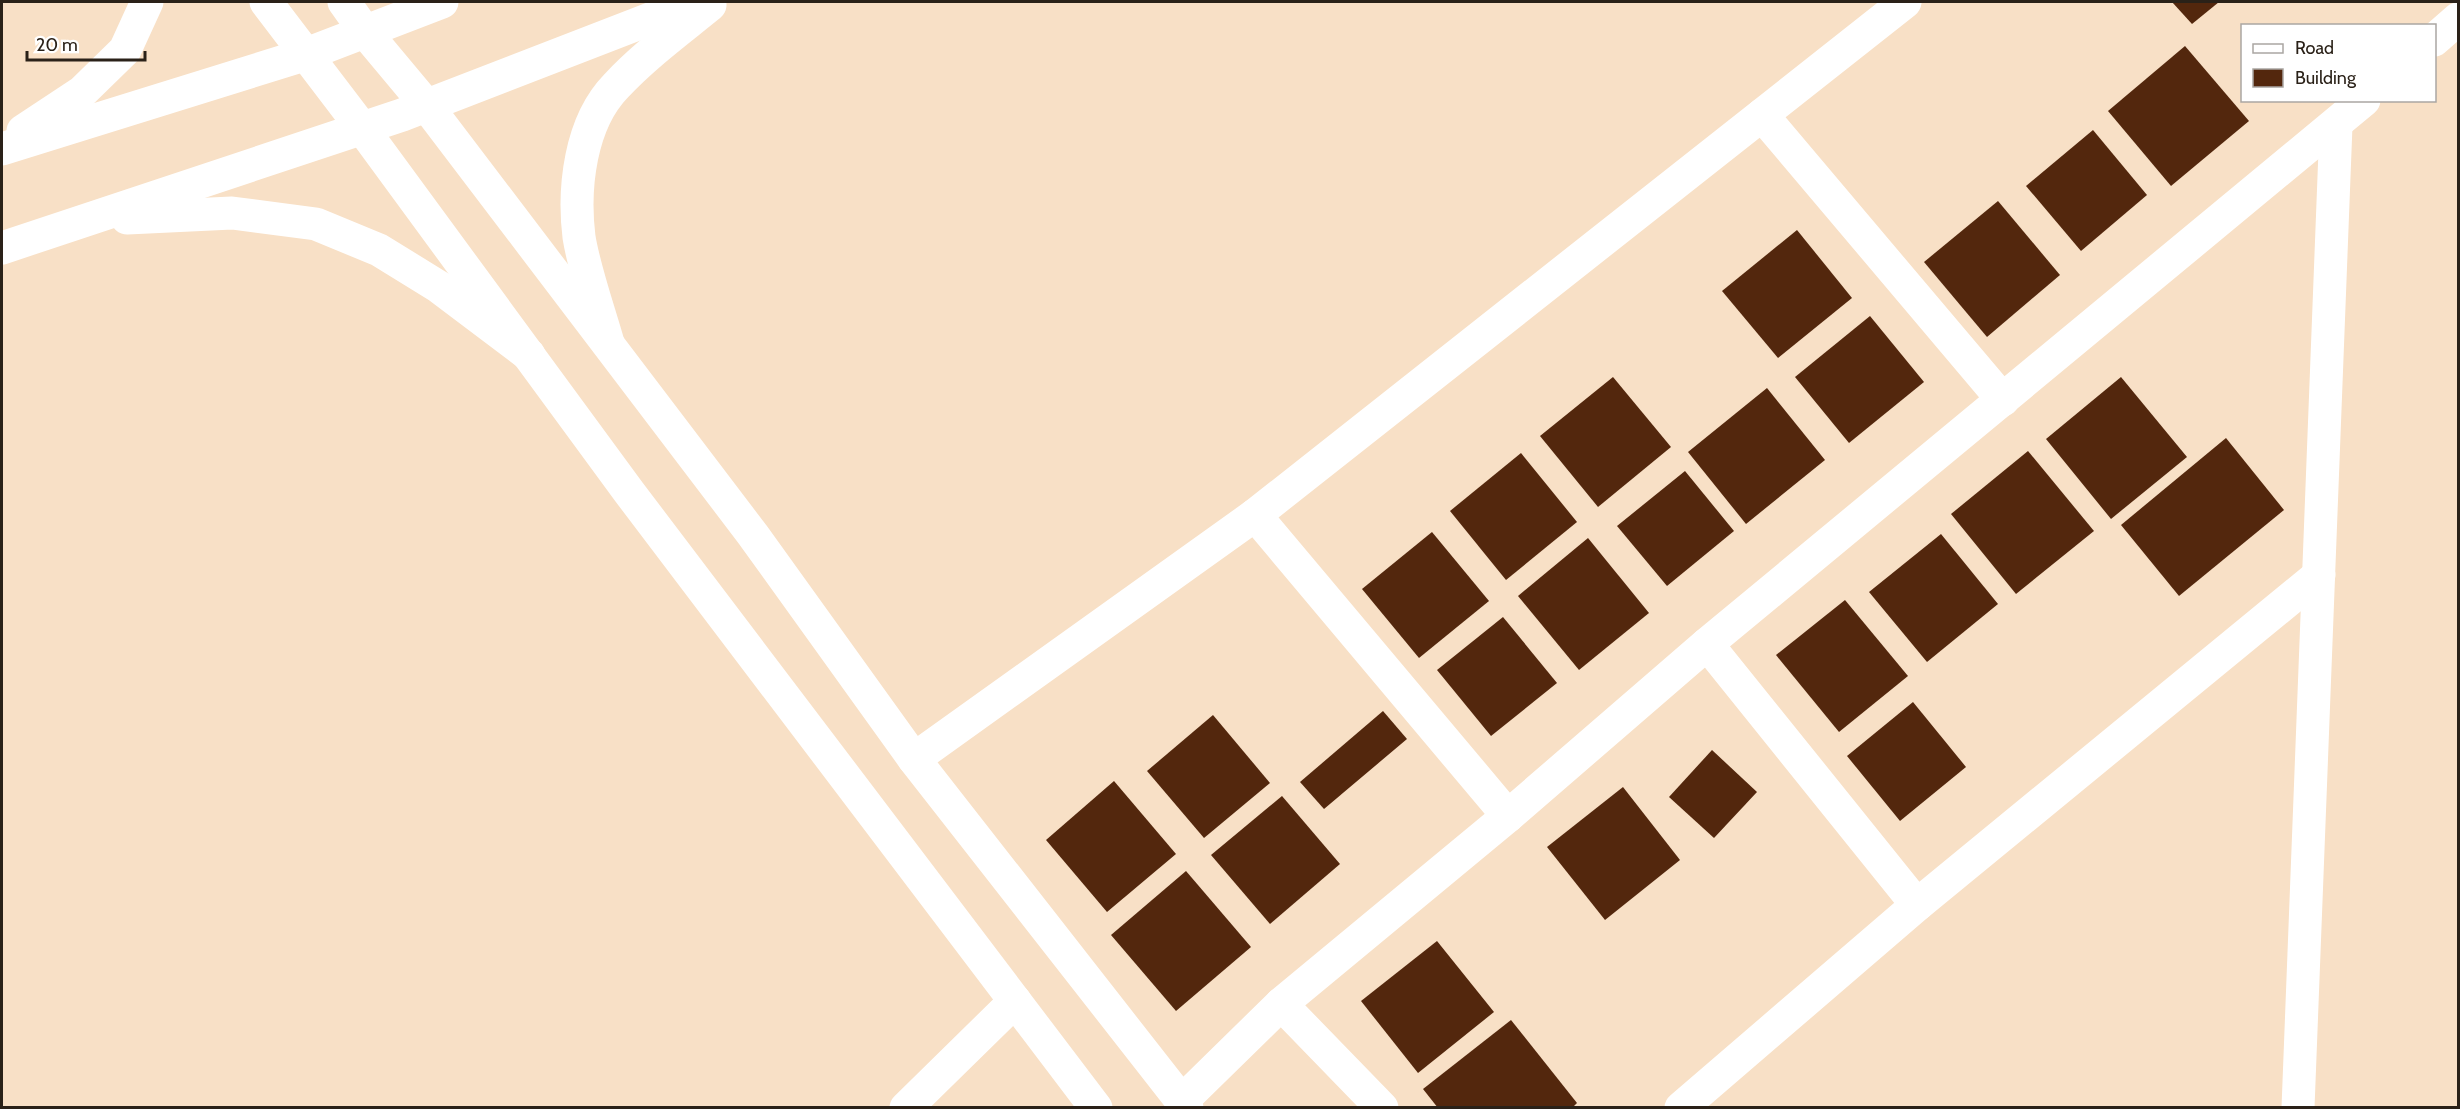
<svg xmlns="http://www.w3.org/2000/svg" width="2460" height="1109" font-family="Cabin,sans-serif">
  <rect width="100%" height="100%" fill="#f8e0c6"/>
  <!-- building -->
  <g fill="#53270d">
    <path d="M2172,2H2219L2192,24Z"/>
    <path d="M2185,46L2249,121L2171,186L2108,111Z"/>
    <path d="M2093,130L2147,195L2081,251L2026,186Z"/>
    <path d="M1998,201L2060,275L1987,337L1924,262Z"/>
    <path d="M1797,230L1852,298L1778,358L1722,291Z"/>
    <path d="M1870,316L1924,382L1849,443L1795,377Z"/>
    <path d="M1613,377L1671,447L1598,507L1540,436Z"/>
    <path d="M2121,377L2187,457L2111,519L2046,439Z"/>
    <path d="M1767,388L1825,460L1746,524L1688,452Z"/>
    <path d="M2226,438L2284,510L2179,596L2121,525Z"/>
    <path d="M2028,451L2094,531L2016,594L1951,514Z"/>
    <path d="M1521,453L1577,522L1506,580L1450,511Z"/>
    <path d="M1685,471L1734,531L1667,586L1617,526Z"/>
    <path d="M1432,532L1489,601L1419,658L1362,589Z"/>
    <path d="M1941,534L1998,604L1927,662L1869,592Z"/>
    <path d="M1588,538L1649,613L1579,670L1518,596Z"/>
    <path d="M1845,600L1908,676L1839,732L1776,655Z"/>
    <path d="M1503,617L1557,683L1491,736L1437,670Z"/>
    <path d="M1913,702L1966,767L1900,821L1847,756Z"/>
    <path d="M1383,711L1407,739L1324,809L1300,782Z"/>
    <path d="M1213,715L1270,783L1204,838L1147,771Z"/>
    <path d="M1712,750L1757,792L1714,838L1669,797Z"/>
    <path d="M1114,781L1176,854L1107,912L1046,840Z"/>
    <path d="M1623,787L1680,860L1605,920L1547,847Z"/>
    <path d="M1282,796L1340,864L1270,924L1211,855Z"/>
    <path d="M1186,871L1251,947L1176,1011L1111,935Z"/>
    <path d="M1437,941L1494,1012L1418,1073L1361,1001Z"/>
    <path d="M1511,1020L1577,1103L1572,1108H1438L1423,1089Z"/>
  </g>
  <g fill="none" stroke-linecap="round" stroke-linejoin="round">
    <!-- minor -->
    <g stroke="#fff" stroke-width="33">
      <path d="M2434,40L2458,19"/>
      <path d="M1762,115L2003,400"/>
      <path d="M1255,515L1508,816"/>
      <path d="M1707,644L1917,905"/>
      <path d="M914,759L1255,515L1905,2"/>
      <path d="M1281,1004L1382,1108"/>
      <path d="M1182,1101L1281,1004L1508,816L1707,644L2364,100"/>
      <path d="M906,1108L1015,1001"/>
      <path d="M1681,1108L1917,905L2319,575"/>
      <path d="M2298,1108L2336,125"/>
    </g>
    <!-- tertiary -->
    <g stroke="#fff" stroke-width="33">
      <path d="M266,2L362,128L629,492L1096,1108"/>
      <path d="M344,2L366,33L427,106L753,535L914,759L1187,1108"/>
    </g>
    <!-- secondary -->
    <g stroke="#fff" stroke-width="33">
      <path d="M23,131L82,92L125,50L147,2"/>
      <path d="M2,149L304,55L442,2"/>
      <path d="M127,218L232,213L316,224L379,250L439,287L529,355"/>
      <path d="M2,248L402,115L694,2"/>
      <path d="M608,343C599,311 584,269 579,237C573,188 580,123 616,86C644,56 678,31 710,5"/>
    </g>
  </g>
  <!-- border -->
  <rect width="2460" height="1109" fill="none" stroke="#2a2118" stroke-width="6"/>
  <!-- legend -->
  <rect x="2241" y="24" width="195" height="78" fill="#ffffff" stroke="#aaa6a3" stroke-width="1.5"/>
  <rect x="2253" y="44" width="30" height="9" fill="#ffffff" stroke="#aaa6a3" stroke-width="1.5"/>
  <text x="2295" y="54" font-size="18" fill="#2a2118">Road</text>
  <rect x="2253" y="69" width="30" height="18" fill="#53270d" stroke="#aaa6a3" stroke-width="1.5"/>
  <text x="2295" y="84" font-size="18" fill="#2a2118">Building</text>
  <!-- scale -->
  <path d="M27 51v9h118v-9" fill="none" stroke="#2a2118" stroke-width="3"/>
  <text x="36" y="51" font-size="18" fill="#2a2118" stroke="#ffffff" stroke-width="4.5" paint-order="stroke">20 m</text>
</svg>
